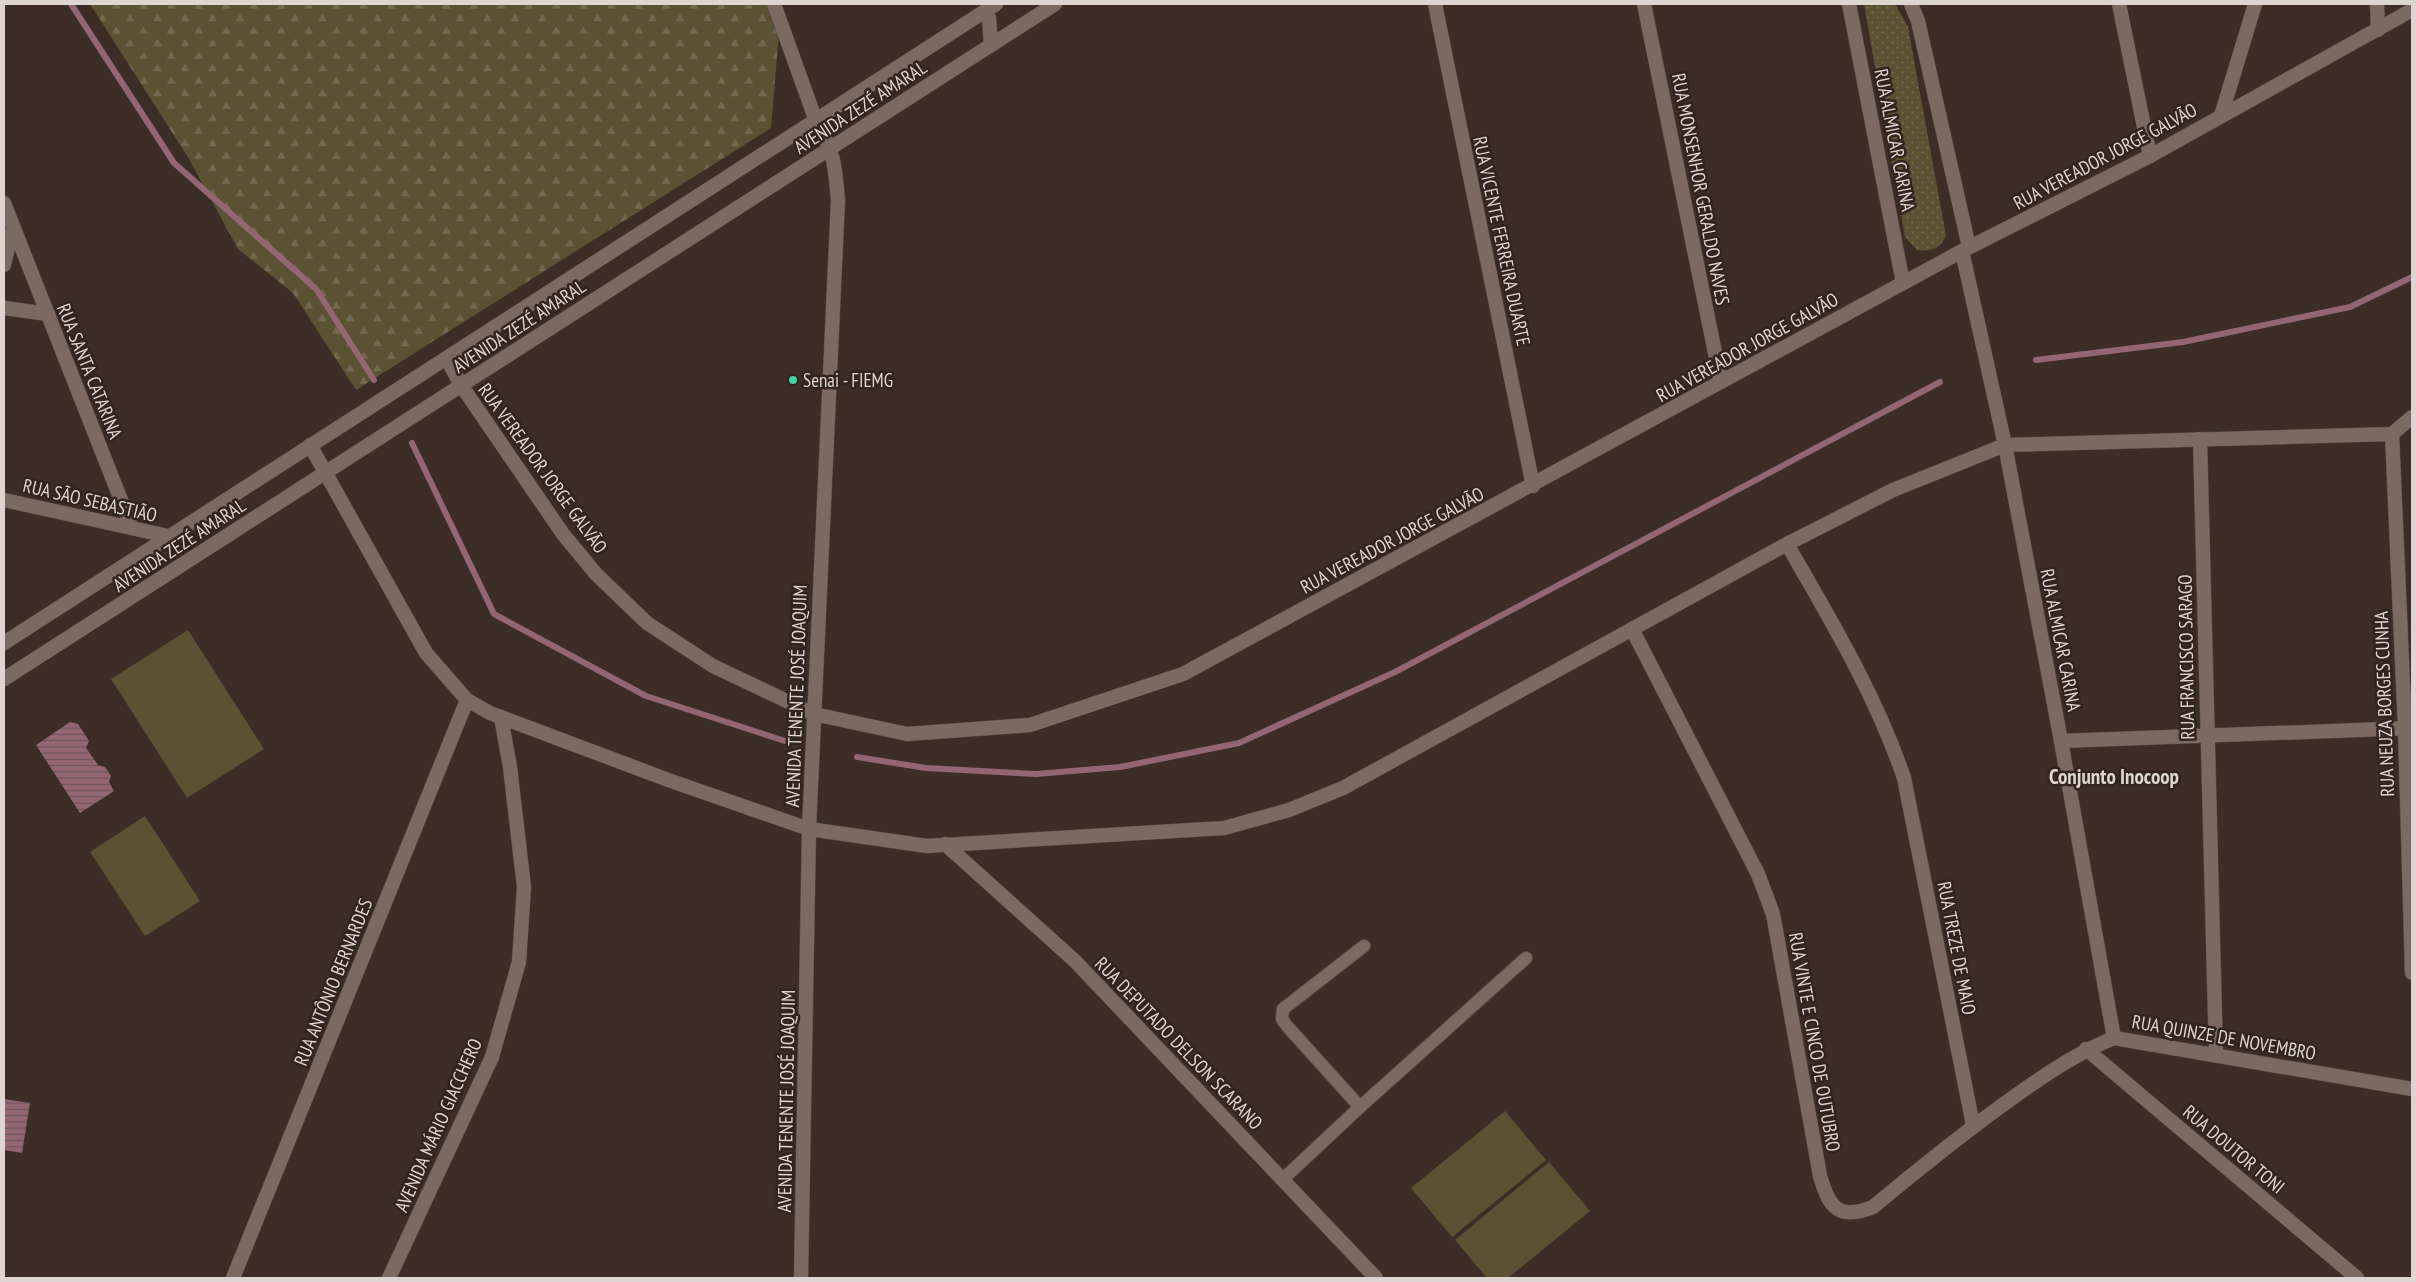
<svg xmlns="http://www.w3.org/2000/svg" width="2416" height="1282" font-family="'PT Sans Narrow',sans-serif">
  <defs>
    <pattern id="forest-firs" width="22" height="20" patternUnits="userSpaceOnUse" patternTransform="scale(1.25)"><rect width="22" height="20" fill="#5a5233"/><path d="M5 1l3.5 6h-7zM16 11l3.5 6h-7z" fill="#716a50"/></pattern>
    <pattern id="park-dots" width="8" height="8" patternUnits="userSpaceOnUse" patternTransform="scale(1.25)"><rect width="8" height="8" fill="#5a5233"/><path d="M2 2h.1M6 6h.1" fill="none" stroke="#716a50" stroke-width="1.8" stroke-linecap="round"/></pattern>
    <pattern id="water-rules" width="6" height="5" patternUnits="userSpaceOnUse" patternTransform="scale(1.25)"><rect width="6" height="5" fill="#936672"/><path d="M0 2.5h6" fill="none" stroke="#6f555b"/></pattern>
  </defs>
  <rect width="100%" height="100%" fill="#3c2e27"/>
  <!-- grass -->
  <g fill="#5a5233">
    <path d="M188,630L264,749L187,798L111,679Z"/>
    <path d="M145,816L200,901L145,936L90,852Z"/>
    <path d="M1505,1111L1546,1160L1452,1237L1411,1188Z"/>
    <path d="M1549,1162L1590,1211L1508,1278H1487L1455,1240Z"/>
  </g>
  <!-- forest -->
  <path fill="url(#forest-firs)" d="M90,4H772L779,33L771,128L356,390L293,293L238,249L189,159Z"/>
  <!-- park -->
  <path fill="url(#park-dots)" d="M1864,4H1895L1908,27L1946,236C1940,249 1931,252 1917,250L1905,237Z"/>
  <!-- water -->
  <g fill="url(#water-rules)">
    <path d="M70,722L78,724L89,741L86,748L98,765L105,767L111,776L109,782L114,791L80,813L36,745Z"/>
    <path d="M4,1099L30,1103L22,1153L4,1150Z"/>
  </g>
  <g fill="none" stroke-linecap="round" stroke-linejoin="round">
    <!-- stream -->
    <g stroke="#936672" stroke-width="6">
      <path d="M71,4L174,163L316,289L374,380"/>
      <path d="M2036,360L2183,342L2350,307L2412,277"/>
      <path d="M412,443L494,614L646,696L785,741"/>
      <path d="M857,757L926,768L1036,774L1120,767L1239,743L1395,672L1940,382"/>
    </g>
    <!-- service casing -->
    <g stroke="#574b46" stroke-width="14">
      <g id="service">
        <path d="M1360,1107L1287,1026L1282,1019L1283,1009L1364,946"/>
        <path d="M1283,1179L1360,1107L1526,958"/>
      </g>
    </g>
    <!-- minor casing -->
    <g stroke="#574b46" stroke-width="15">
      <g id="minor">
        <path d="M1435,4L1533,486"/>
        <path d="M1644,4L1721,382"/>
        <path d="M1849,4L1903,283"/>
        <path d="M1911,4L1918,21L1969,247"/>
        <path d="M2119,4L2150,156"/>
        <path d="M2377,4L2378,30"/>
        <path d="M2221,116L2255,4"/>
        <path d="M4,203L132,528"/>
        <path d="M1962,251L2005,445L2061,741L2114,1038"/>
        <path d="M4,265L13,227"/>
        <path d="M4,308L48,314"/>
        <path d="M447,359L461,385L563,534L596,574L647,623L713,666L814,714L907,734L1030,725L1183,674L1962,251L2150,156L2412,10"/>
        <path d="M2392,434L2405,729L2412,973"/>
        <path d="M2200,439L2216,1055"/>
        <path d="M310,445L426,653L467,700L490,713L671,781L809,829L927,846L1224,828L1289,810L1343,788L1787,544L1893,490L2005,445L2392,434L2412,417"/>
        <path d="M4,500L168,536"/>
        <path d="M1787,544C1830,619 1876,695 1904,778L1973,1125"/>
        <path d="M1632,629L1758,874L1773,914L1820,1176C1829,1207 1838,1221 1873,1207C1920,1168 1968,1129 2018,1094C2049,1072 2079,1052 2114,1038L2412,1089"/>
        <path d="M2061,741L2412,728"/>
        <path d="M945,844L1075,961L1376,1278"/>
        <path d="M2086,1049L2357,1278"/>
        <path d="M233,1278L467,700"/>
        <path d="M389,1278L492,1057L519,962L524,887L510,767L501,717"/>
        <path d="M801,1278L809,829L838,200C835,164 834,152 816,121"/>
      </g>
    </g>
    <!-- tertiary casing -->
    <g stroke="#574b46" stroke-width="15">
      <path id="tertiary" d="M774,4L816,121"/>
    </g>
    <!-- secondary casing -->
    <g stroke="#574b46" stroke-width="15">
      <g id="secondary">
        <path d="M985,11L989,18L991,45"/>
        <path d="M4,643L996,4"/>
        <path d="M4,679L1055,4"/>
      </g>
    </g>
    <!-- service -->
    <use href="#service" stroke="#7a6a62" stroke-width="12"/>
    <!-- minor -->
    <use href="#minor" stroke="#7a6a62" stroke-width="14"/>
    <!-- tertiary -->
    <use href="#tertiary" stroke="#7a6a62" stroke-width="14"/>
    <!-- secondary -->
    <use href="#secondary" stroke="#7a6a62" stroke-width="14"/>
  </g>
  <!-- markers -->
  <circle fill="#43d4a0" stroke="#32241e" stroke-width="2" cx="793" cy="380" r="5"/>
  <g text-anchor="middle" dominant-baseline="central" stroke-width="5" stroke-linejoin="round" paint-order="stroke">
    <!-- street labels -->
    <g font-size="19" fill="#ded5d0" stroke="#32241e">
      <text transform="translate(860 107) rotate(-33)">AVENIDA ZEZÉ AMARAL</text>
      <text transform="translate(1895 140) rotate(79)">RUA ALMICAR CARINA</text>
      <text transform="translate(2105 156) rotate(-28)">RUA VEREADOR JORGE GALVÃO</text>
      <text transform="translate(1701 189) rotate(79)">RUA MONSENHOR GERALDO NAVES</text>
      <text transform="translate(1502 241) rotate(78)">RUA VICENTE FERREIRA DUARTE</text>
      <text transform="translate(519 326) rotate(-33)">AVENIDA ZEZÉ AMARAL</text>
      <text transform="translate(1747 347) rotate(-29)">RUA VEREADOR JORGE GALVÃO</text>
      <text transform="translate(90 371) rotate(68)">RUA SANTA CATARINA</text>
      <text transform="translate(543 468) rotate(54)">RUA VEREADOR JORGE GALVÃO</text>
      <text transform="translate(90 500) rotate(13)">RUA SÃO SEBASTIÃO</text>
      <text transform="translate(1392 540) rotate(-28)">RUA VEREADOR JORGE GALVÃO</text>
      <text transform="translate(179 545) rotate(-33)">AVENIDA ZEZÉ AMARAL</text>
      <text transform="translate(2061 640) rotate(79)">RUA ALMICAR CARINA</text>
      <text transform="translate(2186 657) rotate(-91)">RUA FRANCISCO SARAGO</text>
      <text transform="translate(796 696) rotate(-88)">AVENIDA TENENTE JOSÉ JOAQUIM</text>
      <text transform="translate(2384 704) rotate(-92)">RUA NEUZA BORGES CUNHA</text>
      <text transform="translate(1957 948) rotate(79)">RUA TREZE DE MAIO</text>
      <text transform="translate(333 982) rotate(-68)">RUA ANTÔNIO BERNARDES</text>
      <text transform="translate(2224 1037) rotate(10)">RUA QUINZE DE NOVEMBRO</text>
      <text transform="translate(1815 1042) rotate(80)">RUA VINTE E CINCO DE OUTUBRO</text>
      <text transform="translate(1179 1043) rotate(46)">RUA DEPUTADO DELSON SCARANO</text>
      <text transform="translate(786 1101) rotate(-89)">AVENIDA TENENTE JOSÉ JOAQUIM</text>
      <text transform="translate(438 1125) rotate(-66)">AVENIDA MÁRIO GIACCHERO</text>
      <text transform="translate(2234 1149) rotate(40)">RUA DOUTOR TONI</text>
    </g>
    <!-- poi labels -->
    <g font-size="19" fill="#ded5d0" stroke="#32241e" text-anchor="start">
      <text x="803" y="380">Senai - FIEMG</text>
    </g>
    <!-- quarter labels -->
    <g font-size="21" font-weight="bold" fill="#ded5d0" stroke="#32241e">
      <text x="2114" y="776">Conjunto Inocoop</text>
    </g>
  </g>
  <!-- border -->
  <rect width="2416" height="1282" fill="none" stroke="#ded5d0" stroke-width="10"/>
</svg>
